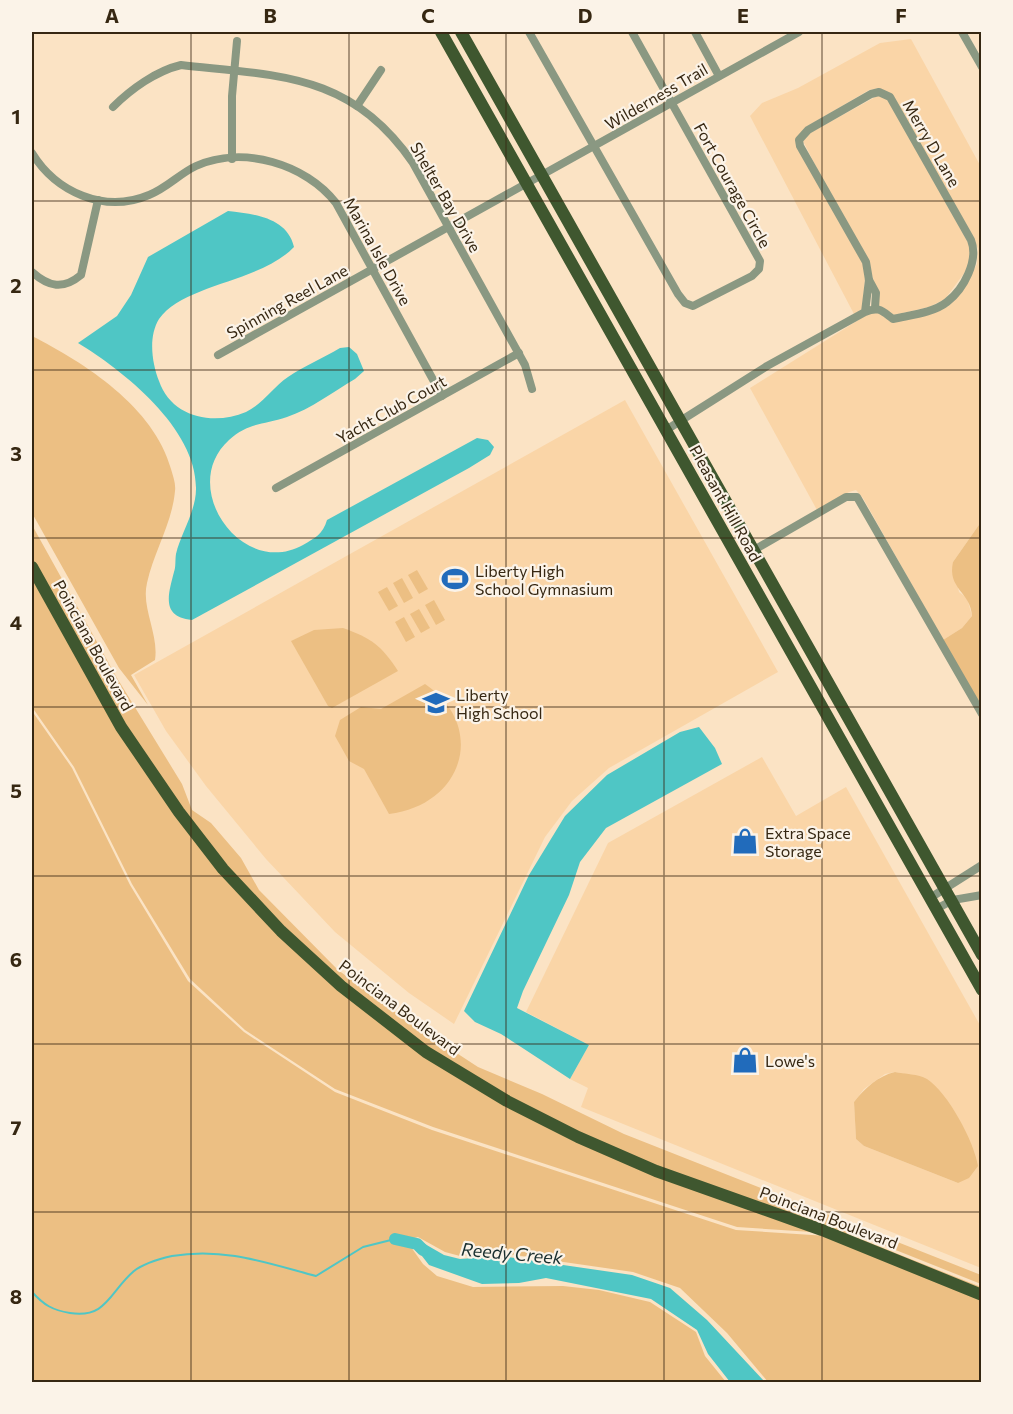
<svg xmlns="http://www.w3.org/2000/svg" width="1013" height="1414" font-family="Commissioner,sans-serif">
  <rect width="100%" height="100%" fill="#fbe3c4"/>
  <!-- built -->
  <g fill="#fad5a7" fill-rule="evenodd">
    <path d="M911,39L981,167V522L953,562L959,592L967,598L972,616L962,628L943,640L863,498L856,490L849,492L817,510L750,388L868,314L880,312L886,318L931,313L949,306L962,290L977,264L978,249L974,238L893,96L879,88L869,90L806,127L797,138L863,264L865,278L862,309L854,314L750,116L762,103L798,88L880,43Z"/>
    <path d="M879,95L888,100L971,248L970,261L965,272L945,299L929,307L894,315L878,305L873,278L803,141L810,133Z"/>
    <path d="M625,400L778,672L609,768L572,801L545,837L454,1024L409,993L335,932L266,859L206,786L166,731L134,675Z"/>
    <path d="M762,757L796,816L846,787L981,1027V1268L581,1107L588,1088L570,1079L589,1045L526,1012L608,843ZM895,1072L924,1078L958,1183L864,1146L856,1139L854,1102L864,1089L885,1074Z"/>
  </g>
  <!-- green -->
  <g fill="#ecbf83">
    <path d="M32,336C85,363 154,407 171,469C173,476 176,484 175,491C172,524 154,551 147,583C141,608 159,634 155,660L131,675L148,705L119,668L32,513Z"/>
    <path d="M981,522V707L943,640L962,628L972,616C971,592 947,589 953,562Z"/>
    <path d="M32,525L117,678L182,784L192,810L211,823L241,858L259,890L338,970L406,1020L478,1067L542,1094L624,1134L981,1275V1284L858,1235L737,1227L433,1127L335,1089L245,1030L190,979L132,884L74,767L32,707Z"/>
    <path d="M417,570L428,589L419,594L408,575Z"/>
    <path d="M402,578L413,598L404,603L393,583Z"/>
    <path d="M387,587L398,606L389,611L378,592Z"/>
    <path d="M434,600L445,620L436,625L425,605Z"/>
    <path d="M419,609L430,628L421,633L410,614Z"/>
    <path d="M404,617L415,637L406,642L395,622Z"/>
    <path d="M343,628C371,638 381,645 398,671L332,708L328,706L291,641L314,630Z"/>
    <path d="M425,684C488,727 463,805 389,814L364,769L349,761L335,736L340,720L361,707L381,709Z"/>
    <path d="M32,711L72,768L130,885L188,981L244,1032L335,1092L432,1130L736,1230L858,1238L981,1287V1382H768L727,1333L680,1288L633,1272L501,1253L460,1256L445,1252L418,1237L406,1240L423,1264L437,1276L473,1287L563,1286L599,1290L650,1302L696,1332L705,1356L726,1382H32Z"/>
    <path d="M895,1072C905,1074 918,1074 927,1079C948,1093 974,1141 978,1166L969,1178L958,1183L864,1146L856,1139L854,1102C865,1088 878,1076 895,1072Z"/>
  </g>
  <!-- water -->
  <g fill="#4fc6c5">
    <path d="M228,211C253,214 287,217 294,247C261,282 183,284 159,319C148,337 152,363 159,381C171,417 213,426 246,412C263,404 273,387 288,377C304,366 323,358 340,348L349,347L357,354L364,371L355,379C334,391 311,409 287,417C264,425 249,422 229,440C177,487 242,579 303,545C315,538 323,534 327,520L477,438L488,440L494,447L490,455L469,468L192,620C161,617 168,595 174,572C176,567 175,560 176,554C181,533 196,511 196,489C197,429 124,371 78,343L117,316L131,295L148,257Z"/>
    <path d="M699,727L715,748L722,764L606,828L580,862L569,895L523,991L517,1008L589,1045L570,1079L501,1034L475,1022L464,1011L529,875L565,816L607,775L680,732Z"/>
    <path d="M418,1240L444,1255L460,1259L501,1256L632,1275L670,1288L707,1320L765,1382H730L708,1354L697,1330L651,1299L546,1278L519,1283L482,1284L429,1265L411,1242Z"/>
  </g>
  <g fill="none" stroke-linecap="round" stroke-linejoin="round">
    <!-- stream -->
    <path stroke="#4fc6c5" stroke-width="2" d="M32,1292C44,1305 52,1310 70,1313C107,1319 110,1291 134,1271C144,1263 159,1259 172,1256C224,1247 267,1263 316,1276L363,1247L395,1239"/>
    <!-- river -->
    <path stroke="#4fc6c5" stroke-width="12" d="M395,1239L417,1244L423,1250"/>
    <!-- street -->
    <g stroke="#8a9882" stroke-width="8">
      <path d="M529,32L678,294L685,303L693,306L752,276L759,269L760,261L632,32"/>
      <path d="M695,32L719,76"/>
      <path d="M962,32L982,67"/>
      <path d="M357,106L381,70"/>
      <path d="M113,107C131,89 156,71 181,65C280,76 351,73 413,163L525,365L532,389"/>
      <path d="M32,153C56,192 104,214 149,195C167,188 179,174 196,166C243,145 306,164 336,203L442,396"/>
      <path d="M232,159V96L237,41"/>
      <path d="M32,272C49,287 63,290 81,275L98,200"/>
      <path d="M869,280L876,293L875,308"/>
      <path d="M218,355L799,32"/>
      <path d="M666,430L767,366L865,312C879,306 882,311 893,319C910,315 933,313 947,302C964,289 979,260 971,240L890,97L879,92L871,94L808,130L799,140L800,146L866,262L869,280L865,312"/>
      <path d="M276,488L519,353"/>
      <path d="M754,550L846,497H857L982,714"/>
      <path d="M930,898L982,865"/>
      <path d="M936,909L953,900L982,895"/>
    </g>
    <!-- primary -->
    <g stroke="#3f572f" stroke-width="12">
      <path d="M441,32L982,990"/>
      <path d="M461,32L982,955"/>
      <path d="M32,567L121,727L179,812L223,869L281,931L341,986L426,1052L507,1101L578,1137L656,1171L822,1230L982,1295"/>
    </g>
  </g>
  <!-- grid -->
  <path fill="none" stroke="#362712" stroke-width="1.5" stroke-opacity="0.55" d="M191,32V1382M349,32V1382M506,32V1382M664,32V1382M822,32V1382M32,201H982M32,370H982M32,538H982M32,707H982M32,876H982M32,1044H982M32,1212H982"/>
  <!-- icons -->
  <defs>
    <g id="stadium-bare" transform="scale(2.07)"><path d="M0-5a6.5 5 0 1 0 0 10a6.5 5 0 1 0 0-10ZM-3.5-1.8h7v3.6h-7Z" fill="#216bbb" stroke="#fbf3e8" stroke-width="2.5" paint-order="stroke"/></g>
    <g id="school-bare" transform="scale(2.07)"><path d="M0-5L7-2L0 1L-7-2ZM-4 1L0 2.5L4 1V4Q0 6-4 4Z" fill="#216bbb" stroke="#fbf3e8" stroke-width="2.5" paint-order="stroke"/></g>
    <g id="shop-bare" transform="scale(2.07)"><path d="M-5-2.5h2.3a2.7 3.5 0 0 1 5.4 0H5L5.5 6h-11ZM-1.5-2.5h3a1.5 2.3 0 0 0-3 0Z" fill="#216bbb" stroke="#fbf3e8" stroke-width="2.5" paint-order="stroke"/></g>
  </defs>
  <g fill-rule="evenodd">
    <use href="#stadium-bare" x="455" y="579"/>
    <use href="#school-bare" x="436" y="703"/>
    <use href="#shop-bare" x="745" y="841"/>
    <use href="#shop-bare" x="745" y="1060"/>
  </g>
  <g text-anchor="middle" dominant-baseline="central" stroke-width="4.5" stroke-linejoin="round" paint-order="stroke">
    <!-- street labels -->
    <g font-size="16" fill="#362712" stroke="#fbf3e8">
      <text transform="translate(656 96) rotate(-30)">Wilderness Trail</text>
      <text transform="translate(932 143) rotate(60)">Merry D Lane</text>
      <text transform="translate(733 185) rotate(61)">Fort Courage Circle</text>
      <text transform="translate(446 197) rotate(60)">Shelter Bay Drive</text>
      <text transform="translate(378 251) rotate(61)">Marina Isle Drive</text>
      <text transform="translate(287 301) rotate(-29)">Spinning Reel Lane</text>
      <text transform="translate(391 409) rotate(-29)">Yacht Club Court</text>
      <text transform="translate(726 503) rotate(61)">Pleasant Hill Road</text>
      <text transform="translate(94 645) rotate(61)">Poinciana Boulevard</text>
      <text transform="translate(400 1007) rotate(37)">Poinciana Boulevard</text>
      <text transform="translate(829 1217) rotate(21)">Poinciana Boulevard</text>
    </g>
    <!-- poi labels -->
    <g font-size="16" fill="#362712" stroke="#fbf3e8" text-anchor="start">
      <text x="475" y="570">Liberty High<tspan x="475" dy="18">School Gymnasium</tspan></text>
      <text x="456" y="694">Liberty<tspan x="456" dy="18">High School</tspan></text>
      <text x="765" y="832">Extra Space<tspan x="765" dy="18">Storage</tspan></text>
      <text x="765" y="1060">Lowe's</text>
    </g>
    <!-- water labels -->
    <g font-size="18" font-style="italic" fill="#1a2f2f" stroke="#fbf3e8">
      <text transform="translate(512 1253) rotate(5)">Reedy Creek</text>
    </g>
  </g>
  <!-- border -->
  <rect width="1013" height="1414" fill="none" stroke="#fbf3e8" stroke-width="66"/>
  <rect x="33" y="33" width="947" height="1348" fill="none" stroke="#362712" stroke-width="2"/>
  <g font-size="20" text-anchor="middle" font-weight="bold" fill="#362712">
    <text x="112" y="23">A</text>
    <text x="270" y="23">B</text>
    <text x="428" y="23">C</text>
    <text x="585" y="23">D</text>
    <text x="743" y="23">E</text>
    <text x="901" y="23">F</text>
    <text x="16" y="124">1</text>
    <text x="16" y="293">2</text>
    <text x="16" y="461">3</text>
    <text x="16" y="630">4</text>
    <text x="16" y="798">5</text>
    <text x="16" y="967">6</text>
    <text x="16" y="1135">7</text>
    <text x="16" y="1304">8</text>
  </g>
</svg>
